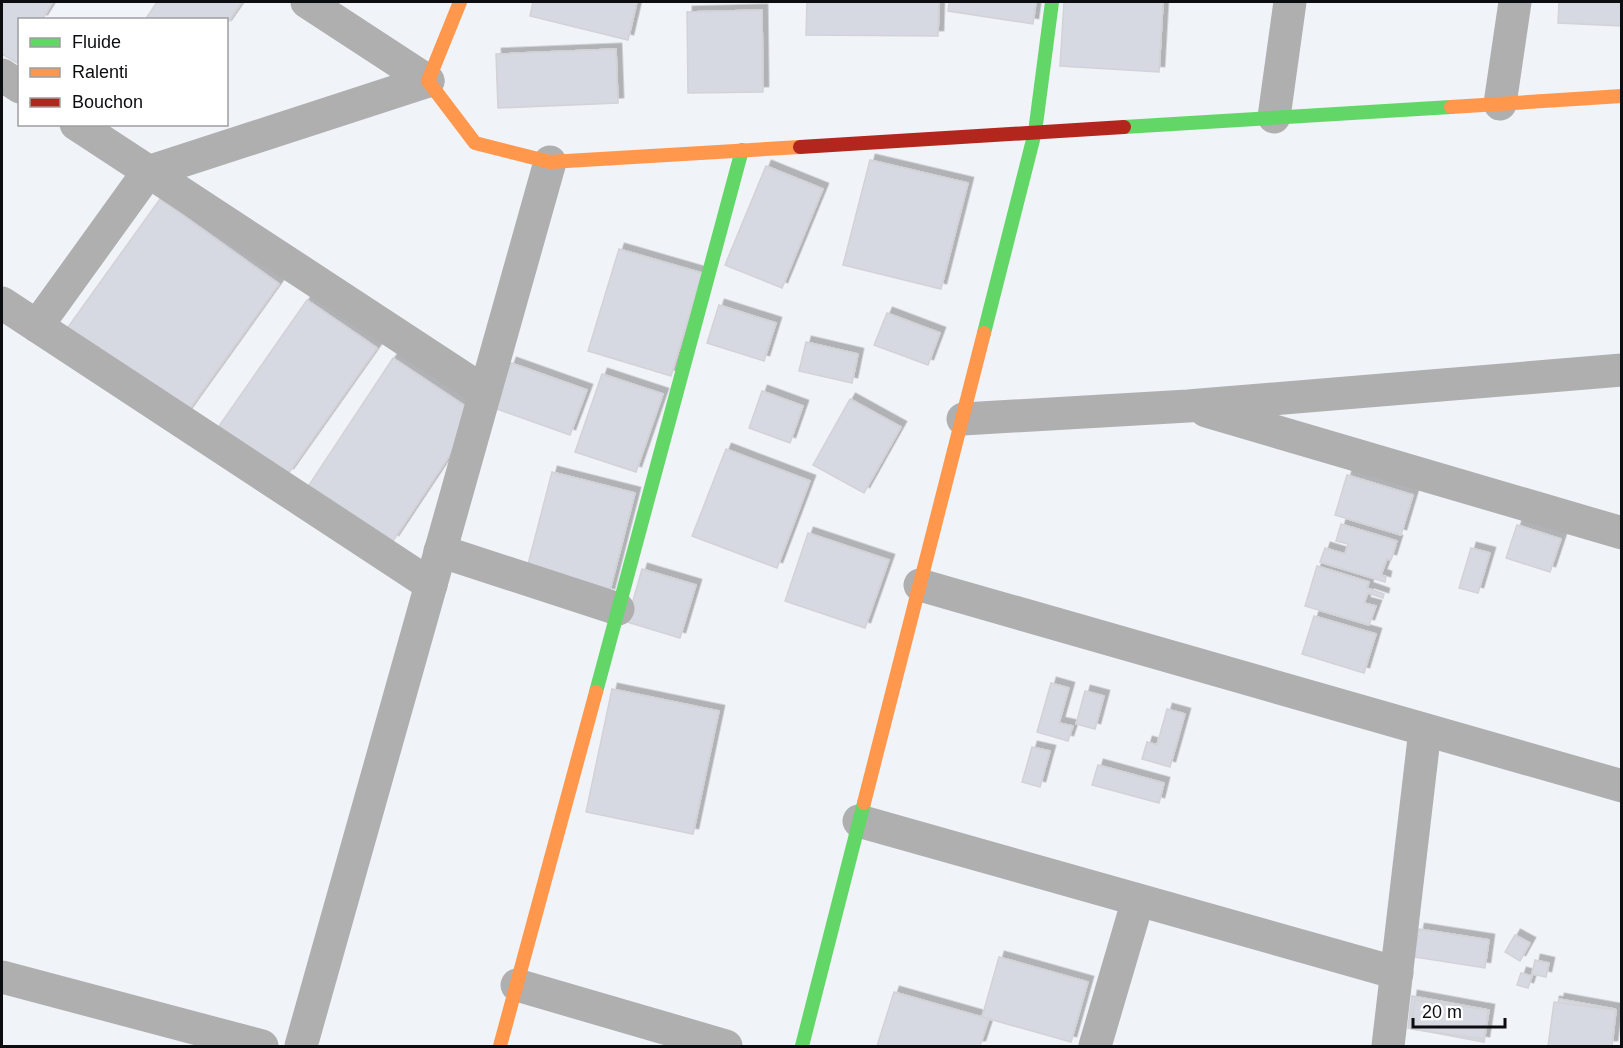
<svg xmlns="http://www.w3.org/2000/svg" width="1623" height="1048" font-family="Arial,sans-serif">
  <defs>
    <filter id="shadow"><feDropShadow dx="5.5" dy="-5.5" stdDeviation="0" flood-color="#0004"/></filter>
  </defs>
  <rect width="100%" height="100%" fill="#f0f3f8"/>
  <!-- building -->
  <g fill="#d6d9e2" stroke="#d1d3d7" stroke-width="1.5" filter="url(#shadow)">
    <path d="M2,2H53L42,20H20V58L17,63L2,54Z"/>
    <path d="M157,2H242L226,25V20H145Z"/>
    <path d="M533,2H637L628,40L530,16Z"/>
    <path d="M807,2H939L938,36L806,35Z"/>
    <path d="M949,2H1036L1033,24L948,11Z"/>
    <path d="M1064,2H1163L1159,72L1060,66Z"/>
    <path d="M1559,2H1622V26L1558,23Z"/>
    <path d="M762,10L763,92L688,93L687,12Z"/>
    <path d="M616,49L618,103L498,108L496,54Z"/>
    <path d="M870,160L968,183L941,289L843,265Z"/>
    <path d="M766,166L823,189L782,288L725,265Z"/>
    <path d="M160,199L279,284L183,418L63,334Z"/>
    <path d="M619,249L702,273L671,376L588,351Z"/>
    <path d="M307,300L377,348L288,474L219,426Z"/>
    <path d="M719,305L776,323L764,361L707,343Z"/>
    <path d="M887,313L940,333L928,365L874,345Z"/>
    <path d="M806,342L858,354L852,383L799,371Z"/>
    <path d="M393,358L477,414L393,541L309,485Z"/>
    <path d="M511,363L587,390L570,435L494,408Z"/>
    <path d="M602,374L663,394L636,472L575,452Z"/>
    <path d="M762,391L803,406L790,443L749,428Z"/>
    <path d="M850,399L901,427L864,493L813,465Z"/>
    <path d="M726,449L810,481L777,568L692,536Z"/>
    <path d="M552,472L635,493L609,594L526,572Z"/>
    <path d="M1347,475L1413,495L1401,535L1335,515Z"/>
    <path d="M1341,524L1397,541L1391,560L1387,559L1381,575L1386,577L1385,582L1320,562L1325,548L1345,554L1348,544L1336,541Z"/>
    <path d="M1517,525L1561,539L1550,572L1506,558Z"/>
    <path d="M808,533L889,560L865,628L785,601Z"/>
    <path d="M1471,548L1490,553L1478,593L1459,588Z"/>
    <path d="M1317,566L1369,582L1367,588L1384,594L1383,598L1368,593L1364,603L1376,606L1369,625L1305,606Z"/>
    <path d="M642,569L696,585L680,638L627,622Z"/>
    <path d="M1314,616L1376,634L1364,673L1302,654Z"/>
    <path d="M1051,683L1069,688L1059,723L1073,726L1068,741L1037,732Z"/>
    <path d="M612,689L719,711L693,834L586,812Z"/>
    <path d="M1085,691L1104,696L1095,729L1076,724Z"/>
    <path d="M1167,709L1185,714L1170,767L1142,759L1147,742L1157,745Z"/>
    <path d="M1032,747L1050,751L1040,787L1022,782Z"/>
    <path d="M1098,765L1164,783L1159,803L1092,785Z"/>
    <path d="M1419,929L1489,940L1485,968L1414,957Z"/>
    <path d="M1515,935L1530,943L1520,961L1505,952Z"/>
    <path d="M999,957L1088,982L1071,1042L982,1017Z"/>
    <path d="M1535,960L1549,963L1546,977L1532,974Z"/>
    <path d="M1521,973L1532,976L1528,988L1517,985Z"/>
    <path d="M894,992L989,1019L980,1046H877Z"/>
    <path d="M1412,996L1489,1010L1484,1042L1408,1028Z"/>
    <path d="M1559,999L1615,1009L1608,1046H1551Z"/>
    <path d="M1415,1000L1488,1010L1484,1039L1411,1029Z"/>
    <path d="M1554,1002L1616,1010L1612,1046H1548Z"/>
  </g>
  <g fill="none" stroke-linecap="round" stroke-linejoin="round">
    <!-- street -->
    <g stroke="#afafb0" stroke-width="33">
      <path d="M307,2L428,81"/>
      <path d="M2,75L20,87"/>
      <path d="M1500,104L1515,2"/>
      <path d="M1274,117L1290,2"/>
      <path d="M76,124L485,392"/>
      <path d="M2,303L431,585"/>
      <path d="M37,326L148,172L428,81"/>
      <path d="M1206,411L1622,533"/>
      <path d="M963,419L1188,406L1622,370"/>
      <path d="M440,551L618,609"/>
      <path d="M920,585L1622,786"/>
      <path d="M859,821L1397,973"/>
      <path d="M2,977L262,1046"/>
      <path d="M517,985L726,1046"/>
      <path d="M301,1046L550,162"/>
      <path d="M1095,1046L1138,900"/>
      <path d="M1388,1046L1425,730"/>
    </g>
    <!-- fast -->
    <g stroke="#63d668" stroke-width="14">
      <path d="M1124,127L1451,107"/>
      <path d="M984,333L1035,132L1052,2"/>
      <path d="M596,692L742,150"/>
      <path d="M802,1046L864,803"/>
    </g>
    <!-- slow -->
    <g stroke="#ff974d" stroke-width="14">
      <path d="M460,2L428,81L475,143L550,162L800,147"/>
      <path d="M1451,107L1622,96"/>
      <path d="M864,803L984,333"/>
      <path d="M500,1046L596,692"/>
    </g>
    <!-- jam -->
    <path stroke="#b3261e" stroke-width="14" d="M800,147L1124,127"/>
  </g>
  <!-- border -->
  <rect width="1623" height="1048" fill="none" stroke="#0c0d11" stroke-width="6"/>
  <!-- legend -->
  <rect x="18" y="18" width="210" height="108" fill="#ffffff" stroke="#9e9ea0" stroke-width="1.5"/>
  <rect x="30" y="38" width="30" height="9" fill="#63d668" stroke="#9e9ea0" stroke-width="1.5"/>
  <text x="72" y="48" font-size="18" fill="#0c0d11">Fluide</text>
  <rect x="30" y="68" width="30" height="9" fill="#ff974d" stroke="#9e9ea0" stroke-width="1.5"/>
  <text x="72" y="78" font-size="18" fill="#0c0d11">Ralenti</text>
  <rect x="30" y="98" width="30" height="9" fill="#b3261e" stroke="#9e9ea0" stroke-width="1.5"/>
  <text x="72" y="108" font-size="18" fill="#0c0d11">Bouchon</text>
  <!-- scale -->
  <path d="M1413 1018v9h92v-9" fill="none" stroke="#0c0d11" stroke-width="3"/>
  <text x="1422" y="1018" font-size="18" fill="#0c0d11" stroke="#ffffff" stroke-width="4.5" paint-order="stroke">20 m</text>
</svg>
